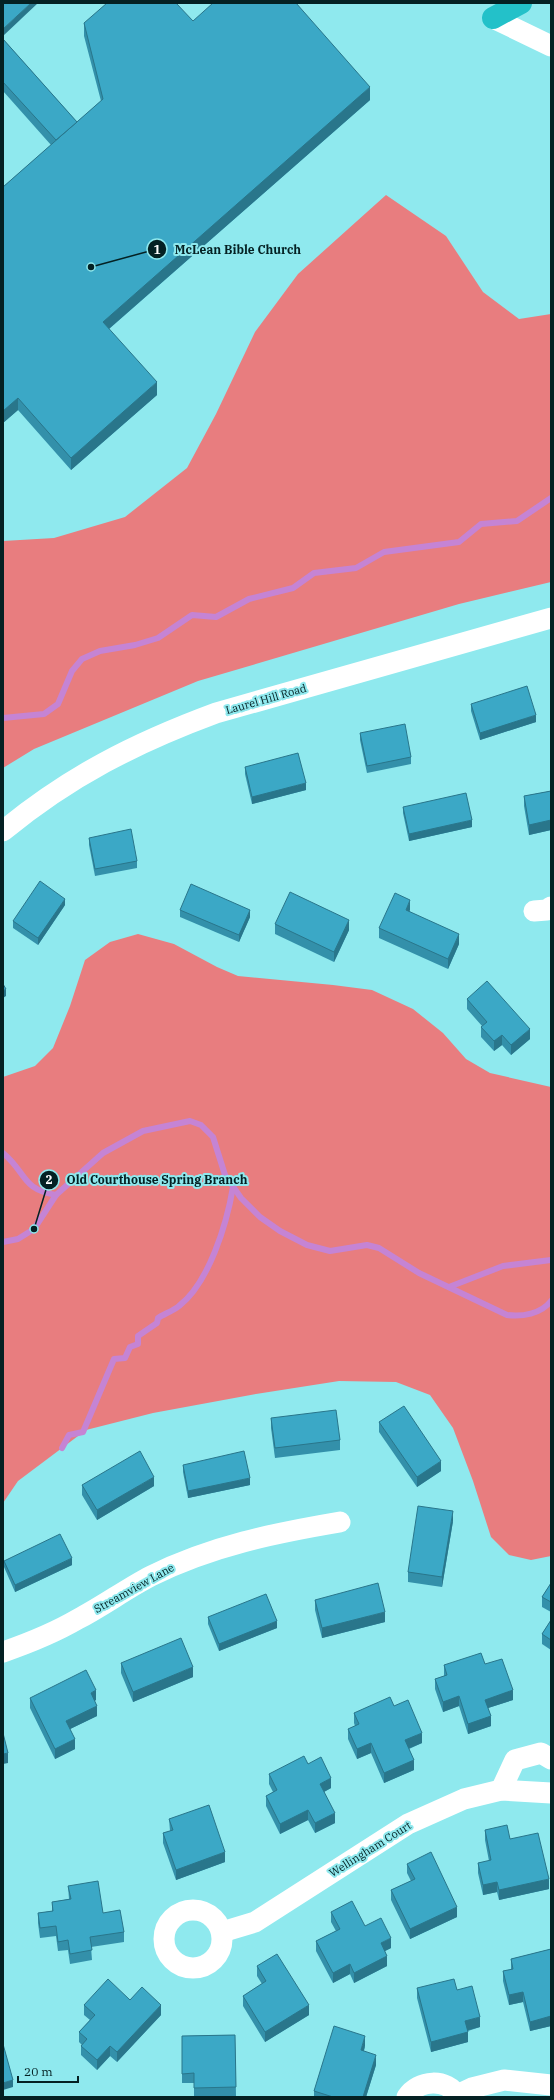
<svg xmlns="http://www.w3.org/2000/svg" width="554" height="2100" font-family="'IBM Plex Serif',serif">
  <rect width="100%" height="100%" fill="#8fe9ee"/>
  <!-- forest -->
  <g fill="#e87d7f">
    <path d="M386,195L446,236L483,292L519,319L551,314V582L459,604L198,681L34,749L3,768V541L54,538L125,517L187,468L216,414L255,332L298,274Z"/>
    <path d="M138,934L174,944L217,967L238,976L333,985L372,990L413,1009L443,1033L466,1059L490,1073L551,1087V1556L531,1560L509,1555L491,1537L473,1481L453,1428L430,1395L396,1382L339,1381L256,1394L153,1413L86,1430L18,1481L3,1503V1077L35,1066L53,1048L70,1006L85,960L110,942Z"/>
  </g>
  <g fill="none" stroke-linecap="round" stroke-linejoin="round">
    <!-- stream -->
    <g stroke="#c584d4" stroke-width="6">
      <path d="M3,718L44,714L58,704L72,671L82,659L100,651L135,645L158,638L192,615L216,617L249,599L293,588L314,573L356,568L384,552L459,542L481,524L517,521L551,498"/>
      <path d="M3,1153C27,1173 21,1189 56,1195"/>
      <path d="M3,1242L18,1239L34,1229L56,1195L103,1153L143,1131L190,1121L201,1125L213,1137L225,1175L241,1198L260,1217L280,1231L307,1245L330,1251L367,1245L379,1248L419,1273L507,1315C522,1317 541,1314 551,1301"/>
      <path d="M449,1287L503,1266L551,1260"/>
      <path d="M62,1448L69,1435L83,1432L114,1359L125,1358L130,1347L138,1344V1336L157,1323L158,1318C164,1314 173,1311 179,1306C209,1283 227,1223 233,1187"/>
    </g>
    <!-- minor -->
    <g stroke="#fff" stroke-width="21">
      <path d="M493,18L551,46"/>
      <path d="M3,831C70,776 135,743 216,713L551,618"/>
      <path d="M534,911L547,910L551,907"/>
      <path d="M3,1652C29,1643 54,1633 78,1619C103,1606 126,1589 151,1576C211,1546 275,1533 340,1522"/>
      <path d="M501,1790L515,1760L541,1753L551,1759"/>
      <circle cx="193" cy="1939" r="29"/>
      <path d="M222,1932L255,1922L408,1824L464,1799L501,1790L551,1793"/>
      <path d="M457,2095L472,2088L504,2080L551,2085"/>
      <path d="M407,2097C418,2080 447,2077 458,2097"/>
    </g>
    <!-- highway -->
    <path stroke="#23c1c9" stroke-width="22" d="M493,18L521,3"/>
  </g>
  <!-- wall -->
  <g fill="#3390aa">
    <path d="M193,21L370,100L109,329L157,395L71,470L18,410L3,423V187L51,145L3,91V39L77,122L101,101L84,36V23Z"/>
    <path d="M471,704L536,722L480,740L471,711Z"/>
    <path d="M360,733L411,757V764L367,773L360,740Z"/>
    <path d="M245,767L306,790L252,804L245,774Z"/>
    <path d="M551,791V830L529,835L524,806V796Z"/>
    <path d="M403,807L472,827L409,841L403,813Z"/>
    <path d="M89,838L137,861V868L95,876L89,845Z"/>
    <path d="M65,905L38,945L13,928V921Z"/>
    <path d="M180,910L250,917L239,942L180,917Z"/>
    <path d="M410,910L409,911L459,944L448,969L379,938V928Z"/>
    <path d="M275,924L349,930L334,962L275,934Z"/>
    <path d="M467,999L530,1039L511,1055L502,1045L494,1051L481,1037V1027L482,1026L467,1009Z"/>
    <path d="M271,1418L340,1440V1450L275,1458L271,1428Z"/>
    <path d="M379,1422L441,1471L417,1487L379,1432Z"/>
    <path d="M183,1465L250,1485L188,1498L183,1472Z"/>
    <path d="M82,1485L154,1486L97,1520L82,1495Z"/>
    <path d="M453,1521L442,1587L408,1582V1572Z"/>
    <path d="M4,1561L72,1565L15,1592L4,1567Z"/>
    <path d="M551,1583V1612L542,1607V1597Z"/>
    <path d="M315,1600L385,1622L322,1638L315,1610Z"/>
    <path d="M208,1617L277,1628L219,1651L208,1624Z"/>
    <path d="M551,1620V1650L542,1644V1634Z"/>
    <path d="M121,1663L193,1677L133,1702L121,1673Z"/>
    <path d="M485,1664L513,1700L488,1708L491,1726L468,1734L459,1706L443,1712L435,1689V1679L444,1676V1665Z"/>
    <path d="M30,1698L96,1700L94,1701L97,1716L70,1729L75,1749L55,1759L30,1708Z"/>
    <path d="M394,1706L422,1743L409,1749L414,1770L384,1783L371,1753L357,1759L348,1739V1729L355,1726L354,1723V1713Z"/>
    <path d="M308,1764L331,1788L324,1792L335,1823L315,1833L308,1820L280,1834L266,1806V1796L273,1792L269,1784V1774Z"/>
    <path d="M169,1819L225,1862L176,1880L163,1843V1833L170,1831Z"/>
    <path d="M485,1830L510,1839L549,1889L499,1900L497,1892L483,1895L478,1873V1863L489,1861L485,1840Z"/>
    <path d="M407,1864L457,1917L410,1939L391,1900V1890L411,1881L407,1873Z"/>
    <path d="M68,1886L103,1913L124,1932V1942L91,1947L92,1960L70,1964L68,1950L58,1951L56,1936L40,1938L38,1923V1913L52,1911V1902L69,1899Z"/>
    <path d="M331,1912L365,1926L391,1948L385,1951L387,1966L354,1983L350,1974L333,1983L316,1951V1941L336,1931L331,1922Z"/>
    <path d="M551,1949V2026L530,2031L523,2002L509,2005L503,1981V1971L511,1970V1959Z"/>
    <path d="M257,1966L309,2015L265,2042L243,2006V1996L262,1984L257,1976Z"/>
    <path d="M417,1988L457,1990L480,2027L468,2031V2042L431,2052L417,1998Z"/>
    <path d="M130,2000L161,2015L117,2062L110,2056L97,2070L81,2055V2046L82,2045L79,2042V2032L90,2020L84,2015V2005Z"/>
    <path d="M235,2035L236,2097H194V2083H182V2036Z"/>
    <path d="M365,2046L364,2051L376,2065L366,2097H314V2091Z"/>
  </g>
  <!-- shaded-wall -->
  <g fill="#29768b">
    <path d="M31,3H38L3,36V29Z"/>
    <path d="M370,87V100L103,334V322Z"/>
    <path d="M157,382V395L71,470V458Z"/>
    <path d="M18,398V410L3,423V411Z"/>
    <path d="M536,715V722L480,740V733Z"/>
    <path d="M306,783V790L252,804V797Z"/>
    <path d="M472,820V827L409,841V834Z"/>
    <path d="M551,820V830L529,835V825Z"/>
    <path d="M65,899V905L38,945V938Z"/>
    <path d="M410,900V910L406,920V910Z"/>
    <path d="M250,910V917L239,942V935Z"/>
    <path d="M349,920V930L334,962V952Z"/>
    <path d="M459,934V944L448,969V959Z"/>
    <path d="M6,989V996L3,998V991Z"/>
    <path d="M530,1029V1039L511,1055V1045Z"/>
    <path d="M502,1035V1045L494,1051V1041Z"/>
    <path d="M441,1461V1471L417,1487V1477Z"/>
    <path d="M154,1477V1486L97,1520V1510Z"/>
    <path d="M250,1478V1485L188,1498V1491Z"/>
    <path d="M453,1511V1521L442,1587V1577Z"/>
    <path d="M72,1558V1565L15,1592V1585Z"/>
    <path d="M385,1612V1622L322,1638V1628Z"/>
    <path d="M277,1621V1628L219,1651V1644Z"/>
    <path d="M193,1667V1677L133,1702V1692Z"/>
    <path d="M96,1690V1700L91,1703V1693Z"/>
    <path d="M513,1690V1700L485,1709V1700Z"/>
    <path d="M459,1696V1706L443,1712V1702Z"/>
    <path d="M97,1706V1716L66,1731V1721Z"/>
    <path d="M491,1716V1726L468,1734V1724Z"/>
    <path d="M422,1733V1743L405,1750V1740Z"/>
    <path d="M75,1739V1749L55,1759V1749Z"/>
    <path d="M371,1743V1753L357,1759V1749Z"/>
    <path d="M8,1753V1763L3,1764V1754Z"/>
    <path d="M414,1760V1770L384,1783V1773Z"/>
    <path d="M331,1778V1788L320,1794V1784Z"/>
    <path d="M308,1810V1820L280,1834V1824Z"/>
    <path d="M335,1813V1823L315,1833V1823Z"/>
    <path d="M225,1852V1862L176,1880V1870Z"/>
    <path d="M549,1879V1889L499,1900V1890Z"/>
    <path d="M497,1882V1892L483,1895V1885Z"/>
    <path d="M457,1907V1917L410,1939V1929Z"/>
    <path d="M391,1938V1948L381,1953V1943Z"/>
    <path d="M387,1956V1966L354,1983V1973Z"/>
    <path d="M350,1964V1974L333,1983V1973Z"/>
    <path d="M523,1992V2002L509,2005V1995Z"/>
    <path d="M161,2005V2015L117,2062V2052Z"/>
    <path d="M309,2005V2015L265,2042V2032Z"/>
    <path d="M551,2016V2026L530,2031V2022Z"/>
    <path d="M480,2017V2027L465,2031V2021Z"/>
    <path d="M468,2032V2042L431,2052V2042Z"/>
    <path d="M365,2036V2046L361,2060V2050Z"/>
    <path d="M110,2046V2056L97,2070V2060Z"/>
    <path d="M376,2055V2065L366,2097H363Z"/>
    <path d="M13,2080V2087L3,2090V2083Z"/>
  </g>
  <!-- building -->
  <g fill="#3ba8c6" stroke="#29768b">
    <path d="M3,3H31L3,29Z"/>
    <path d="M107,3H176L193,21L213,3H296L370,87L103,322L157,382L71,458L18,398L3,411V187L103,99L84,23Z"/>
    <path d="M3,39L77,122L56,140L3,82Z"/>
    <path d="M527,686L536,715L480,733L471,704Z"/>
    <path d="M405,724L411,757L367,766L360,733Z"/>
    <path d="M298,753L306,783L252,797L245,767Z"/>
    <path d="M551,791V820L529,825L524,796Z"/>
    <path d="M466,793L472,820L409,834L403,807Z"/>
    <path d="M131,829L137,861L95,869L89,838Z"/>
    <path d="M40,881L65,899L38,938L13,921Z"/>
    <path d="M191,884L250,910L239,935L180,910Z"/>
    <path d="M290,892L349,920L334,952L275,924Z"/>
    <path d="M395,893L410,900L406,910L459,934L448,959L379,928Z"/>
    <path d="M487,981L530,1029L511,1045L502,1035L494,1041L481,1027L487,1022L467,999Z"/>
    <path d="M3,984L6,989L3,991Z"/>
    <path d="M404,1406L441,1461L417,1477L379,1422Z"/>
    <path d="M336,1410L340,1440L275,1448L271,1418Z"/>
    <path d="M140,1451L154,1477L97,1510L82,1485Z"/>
    <path d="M244,1451L250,1478L188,1491L183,1465Z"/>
    <path d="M418,1506L453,1511L442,1577L408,1572Z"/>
    <path d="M60,1534L72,1558L15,1585L4,1561Z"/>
    <path d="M378,1583L385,1612L322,1628L315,1600Z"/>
    <path d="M551,1583V1602L542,1597Z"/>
    <path d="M266,1594L277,1621L219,1644L208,1617Z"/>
    <path d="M551,1620V1640L542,1634Z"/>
    <path d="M181,1638L193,1667L133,1692L121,1663Z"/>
    <path d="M481,1653L485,1664L502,1659L513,1690L485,1700L491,1716L468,1724L459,1696L443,1702L435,1679L447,1675L444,1665Z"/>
    <path d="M86,1670L96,1690L91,1693L97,1706L66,1721L75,1739L55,1749L30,1698Z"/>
    <path d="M390,1697L394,1706L408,1700L422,1733L405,1740L414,1760L384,1773L371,1743L357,1749L348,1729L359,1724L354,1713Z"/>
    <path d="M3,1733L8,1753L3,1754Z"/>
    <path d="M304,1756L308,1764L321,1757L331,1778L320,1784L335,1813L315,1823L308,1810L280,1824L266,1796L277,1790L269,1774Z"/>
    <path d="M209,1805L225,1852L176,1870L163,1833L173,1830L169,1819Z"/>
    <path d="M507,1825L510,1839L538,1833L549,1879L499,1890L497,1882L483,1885L478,1863L491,1860L485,1830Z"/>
    <path d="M431,1852L457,1907L410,1929L391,1890L415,1879L407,1864Z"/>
    <path d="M98,1881L103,1913L120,1910L124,1932L90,1937L92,1950L70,1954L68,1940L58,1942L56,1926L40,1928L38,1913L53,1911L52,1902L71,1899L68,1886Z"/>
    <path d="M352,1901L365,1926L381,1918L391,1938L381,1943L387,1956L354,1973L350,1964L333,1973L316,1941L340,1929L331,1912Z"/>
    <path d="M551,1949V2016L530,2022L523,1992L509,1995L503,1971L513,1969L511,1959Z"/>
    <path d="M277,1954L309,2005L265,2032L243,1996L266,1981L257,1966Z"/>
    <path d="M108,1979L130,2000L142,1987L161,2005L117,2052L110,2046L97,2060L81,2046L87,2039L79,2032L95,2015L84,2005Z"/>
    <path d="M454,1979L457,1990L472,1986L480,2017L465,2021L468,2032L431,2042L417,1988Z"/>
    <path d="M334,2026L365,2036L361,2050L376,2055L363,2097H333L314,2091Z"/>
    <path d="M235,2035L236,2087L194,2088V2073L182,2074V2036Z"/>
    <path d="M3,2044L13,2080L3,2083Z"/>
  </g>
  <g text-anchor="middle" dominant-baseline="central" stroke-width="4" stroke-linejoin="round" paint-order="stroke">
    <!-- street labels -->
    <g font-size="11" fill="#042123" stroke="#8fe9ee">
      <text transform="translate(266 699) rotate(-16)">Laurel Hill Road</text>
      <text transform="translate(134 1588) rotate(-29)">Streamview Lane</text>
      <text transform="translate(370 1849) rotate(-32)">Wellingham Court</text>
    </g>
  </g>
  <!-- callouts -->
  <path fill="none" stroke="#042123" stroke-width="1.5" d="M91 267L157 249M34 1229L49 1180"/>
  <g fill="#042123" stroke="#8fe9ee" stroke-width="1.5">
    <circle cx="91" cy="267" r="4"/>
    <circle cx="34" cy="1229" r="4"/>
    <circle cx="157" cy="249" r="10"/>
    <circle cx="49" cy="1180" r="10"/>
  </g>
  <g font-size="12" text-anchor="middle" font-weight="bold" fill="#fff">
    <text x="157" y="254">1</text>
    <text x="49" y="1184">2</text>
  </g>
  <g font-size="12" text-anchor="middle" font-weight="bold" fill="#042123" stroke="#8fe9ee" stroke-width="4" stroke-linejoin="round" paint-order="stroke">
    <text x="238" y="254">McLean Bible Church</text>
    <text x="157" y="1184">Old Courthouse Spring Branch</text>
  </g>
  <!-- border -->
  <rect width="554" height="2100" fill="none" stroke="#042123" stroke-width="8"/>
  <!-- scale -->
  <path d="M18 2076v6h60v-6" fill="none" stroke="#042123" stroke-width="2"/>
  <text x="24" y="2076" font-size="12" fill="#042123" stroke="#8fe9ee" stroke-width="3" paint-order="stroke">20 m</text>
</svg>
